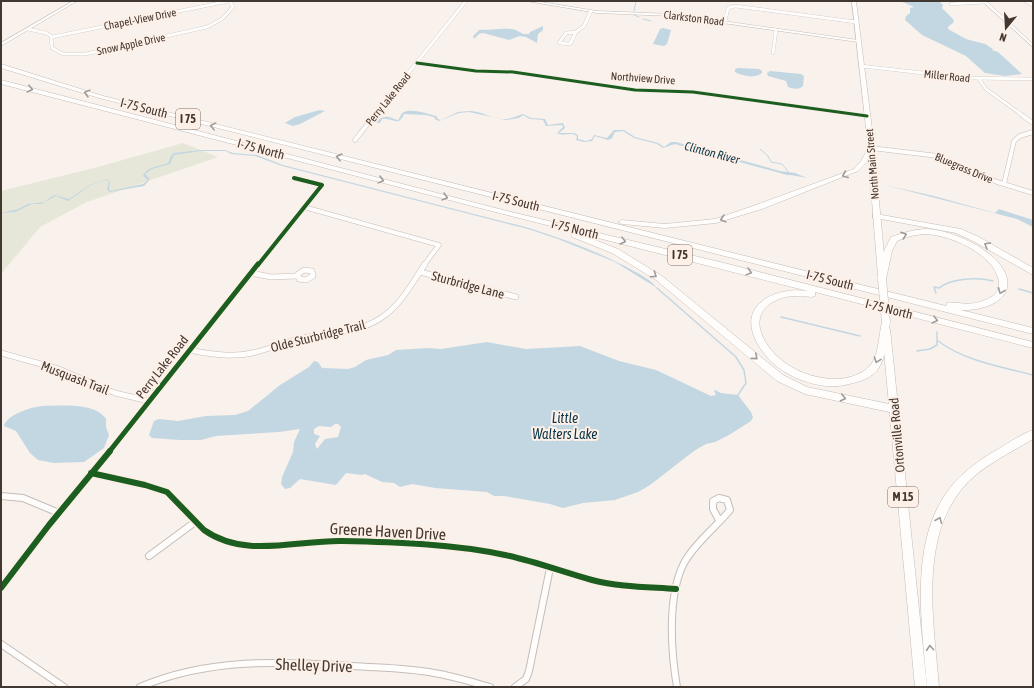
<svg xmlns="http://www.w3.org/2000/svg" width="1034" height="688" font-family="'Asap Condensed',sans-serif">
  <rect width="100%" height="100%" fill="#f9f1ec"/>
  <!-- green -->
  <path fill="#e6e7d9" d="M183,143L218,157L87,202L40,227L1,274V191L98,167Z"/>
  <!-- water -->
  <g fill="#c3d7e2" fill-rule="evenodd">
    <path d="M900,1H939L943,5L942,8L953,19L954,22L948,27V29L966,39L985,44L993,49L992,50L998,52L1022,74L1005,76L985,73L966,56L922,35L905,20L906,16L910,13V8L914,7Z"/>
    <path d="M543,26V30L538,34L537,43L526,37L520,36L509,40L483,33L479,34L474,39L473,36L479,30C490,30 500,28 511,29C516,29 518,32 522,33V34H529L530,32Z"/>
    <path d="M663,28L671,30L667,44L664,46L653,44L660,29Z"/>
    <path d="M738,68L759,69L762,71V73C755,79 742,76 735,72V69Z"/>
    <path d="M770,71L801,74L804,76L803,86C799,90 794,89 788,87L786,81L768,76L767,73Z"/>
    <path d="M320,110L325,111L300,124L293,126L285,123L295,117Z"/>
    <path d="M469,111C482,111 493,120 506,119C514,118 519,115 523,114L531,118L545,119L548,125L563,123L565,128L559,133H574L578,135V139L586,141L592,139L594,135L607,138L614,130H624L635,137L658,143L664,147L671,142H676L780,171L795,173L807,178C800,177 795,175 787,175L675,144L663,148L657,144L634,138L623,131L615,132L612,138L608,140L595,136L592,141L584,142L576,140L577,136C571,131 564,137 557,133L563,127L562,125L546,126L543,120L530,119L523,115L519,118L506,120L469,112L459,113L439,121L435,119L434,117L426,115L404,114C398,128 393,117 382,119L380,123H372C377,121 382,116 388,117C392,117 394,120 398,120C401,117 400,114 404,112C412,108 428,114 436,116L438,119L441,120L458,112Z"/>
    <path d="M201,150H225L233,153L257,155L283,165L529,228C564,239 599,252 632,270C641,275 651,280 657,288L615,262L558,239L528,229L282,166L255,156L231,154L226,151H201L174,155L170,164L152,169L145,174L150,179L144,186L110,192L107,190L109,181L106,180L91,185L68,201L56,196L41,204H32L15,212L1,213L18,209L28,204L44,202L54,195L69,199L90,185L107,179L110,181L109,189L111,191L143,184L148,180L143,176C147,166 159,167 168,163L171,156L174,153Z"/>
    <path d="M885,185L934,196L995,213L999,209L1033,220V227L1017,219Z"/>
    <path d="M487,342L526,349L580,346L619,361L656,370L711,396L716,395L714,391L715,390L721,393L738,395L751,412L753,417L751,421L729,435L715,442L706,444L694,451L650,485L638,492L615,500L583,503L563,508L550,504L504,496H494L487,492L435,488L412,484L400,487L394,483L382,482L365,474L362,475L346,473L336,485L300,479L290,488L285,489L281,484L282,477L293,452L294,442L300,429L279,432L216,436L201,440H180L152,438L149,435L154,421L159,419L178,421L206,416L235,415L248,411L280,385L309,367L314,361L318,362L322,368L348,369L355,367L366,360L388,355L396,350L429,348L441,349ZM335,424H338L341,427L338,437L325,439L317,449L315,444L320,436L314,434V429L319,426L331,427Z"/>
    <path d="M42,406C60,406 95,402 106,419V427L109,435L104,448L84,462L54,463L38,460L30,453L16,431L4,426C7,414 32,407 42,406Z"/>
  </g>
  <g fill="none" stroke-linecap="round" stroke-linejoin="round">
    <!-- stream-far1 -->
    <g stroke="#c3d7e2" stroke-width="1">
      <path d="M634,11L636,1"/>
      <path d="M634,15L639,17"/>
      <path d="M643,19L651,21"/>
      <path d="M760,149L768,156L771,162L782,164L790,174"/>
    </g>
    <!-- stream -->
    <g stroke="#c3d7e2" stroke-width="1.5">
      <path d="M657,288L736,357L744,370L746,383L738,395"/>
      <path d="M1019,289L1033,293"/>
      <path d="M936,293L934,287L939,288C951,278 978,277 993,281"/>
      <path d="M781,317L860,336"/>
      <path d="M938,341C965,361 1001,367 1033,375"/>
      <path d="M917,351L930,349L937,345V332"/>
    </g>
    <!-- minor-far3 casing -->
    <g stroke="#c4bdb8" stroke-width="3.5">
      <g id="minor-far3">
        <path d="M1025,1L1033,5"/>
        <path d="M951,4L985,2"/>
        <path d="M725,22L728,8L735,6L856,22"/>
        <path d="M28,29L46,33L51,36L52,48L63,54H86L207,27L222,19L233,7L230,1"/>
        <path d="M576,32L570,44L559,43L566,33Z"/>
        <path d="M576,32L584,26L591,11"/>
        <path d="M52,37L229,1"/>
        <path d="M773,53L776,30"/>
        <path d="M417,63L476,71L513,72L635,90L693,92L867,116"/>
        <path d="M861,66L968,78L1033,79"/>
        <path d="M979,79L986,89L1025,117"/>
        <path d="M373,117L466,1"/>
      </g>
    </g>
    <!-- minor-far2 casing -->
    <g stroke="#c4bdb8" stroke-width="5">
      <g id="minor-far2">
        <path d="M1023,116L1033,123"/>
        <path d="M355,140L374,116"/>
        <path d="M871,148L938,156L997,182L1033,193"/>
        <path d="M1004,184L1014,141L1020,136L1033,132"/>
        <path d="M304,207L439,245L424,265"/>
        <path d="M258,265L322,185L294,178"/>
      </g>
    </g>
    <!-- minor-far1 casing -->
    <g stroke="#c4bdb8" stroke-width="6">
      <g id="minor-far1">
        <path d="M304,270L312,271L313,276L306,280L299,279L298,274Z"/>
        <path d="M420,272L516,297"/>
        <path d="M251,273L271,277L297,276"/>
        <path d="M189,350C204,353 219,356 234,355C257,355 278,344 299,339C326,332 357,334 381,318C401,305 412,283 425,264"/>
        <path d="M1,353L59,369L115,393L149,401"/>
        <path d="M109,452L258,264"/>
      </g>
    </g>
    <!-- minor casing -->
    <g stroke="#c4bdb8" stroke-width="8">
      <g id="minor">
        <path d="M91,473L145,485L167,492L204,530C245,559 296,540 342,541C395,542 454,544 505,555C534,561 563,572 592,580C619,587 648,587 676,589"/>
        <path d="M1,496L23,498L59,513"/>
        <path d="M149,556L195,522"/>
        <path d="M1,588L49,525L110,451"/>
        <path d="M1,644L64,687"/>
        <path d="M140,687C208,658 280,661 352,666C380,668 407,668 434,673C453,676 472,682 490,687"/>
        <path d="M515,687L526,679L529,671L550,568"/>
        <path d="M677,687C671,652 667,596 684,563C695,543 715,528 730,510L727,500L719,498L713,501V509L719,520"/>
      </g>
    </g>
    <!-- tertiary casing -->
    <g stroke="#c4bdb8" stroke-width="1">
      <g id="tertiary">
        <path d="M73,1H77L1,46V43Z"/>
        <path d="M527,1H535L597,11L672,14L858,40L860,41L858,42L672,16L597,13Z"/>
        <path d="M982,1H986L1033,44V47Z"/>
      </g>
    </g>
    <!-- primary casing -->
    <g stroke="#c4bdb8" stroke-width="1">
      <g id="primary">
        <path d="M852,1H856L873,137L886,276L882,279L878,276L867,137Z"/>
        <path d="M886,326L890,329L927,687H915L882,329Z"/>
      </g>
    </g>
    <!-- motorway casing -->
    <g stroke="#c4bdb8" stroke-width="1">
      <g id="motorway">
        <path d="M1,64L103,96L946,306L947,303C951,302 955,303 959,303C970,305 981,303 991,297C997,294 999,288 999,282C996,258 960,240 939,236C925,232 910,235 897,241L892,251L886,279L882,282L879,281L878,279L884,251L891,237C903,233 915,229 927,229C952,230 997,250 1006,275C1015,302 981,311 961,310L1033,328V334L99,98L1,68Z"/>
        <path d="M1,80L503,210L724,263L1033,342V348L815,292V296L812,297C797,295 784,295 771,303C744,322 770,354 790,366C805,376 828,381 846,378C855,376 866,372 872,363C879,353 879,334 882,322L886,319L890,322C887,337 887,356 878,369C872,378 859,382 849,384C828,390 803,383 785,372C762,359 734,319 765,299C778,291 793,289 808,291L503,214L1,84Z"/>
        <path d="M871,146L874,148L867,162L858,171L762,209L716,223L665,228L622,224L618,222L622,220L665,224L715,219L756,205L854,169L861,161L869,147Z"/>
        <path d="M873,214H876L961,229L979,237L1033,268V275L973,241L956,233L876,218H873Z"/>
        <path d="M575,232L618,249L662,276L783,375L807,387L894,405L897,406L899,409L897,412L894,413L805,394L777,381L656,280L612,253L572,237L571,235L572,233Z"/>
        <path d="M1033,430V439C1009,454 979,467 961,490C919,543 934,624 939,687H927C922,622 907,535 955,482C966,470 980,460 993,452C1006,445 1019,435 1033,430Z"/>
      </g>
    </g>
    <!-- minor-far3 -->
    <use href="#minor-far3" stroke="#fefdfc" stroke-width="3"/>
    <!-- minor-far2 -->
    <use href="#minor-far2" stroke="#fefdfc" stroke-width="4"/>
    <!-- minor-far1 -->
    <use href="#minor-far1" stroke="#fefdfc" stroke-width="5"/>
    <!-- minor -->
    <use href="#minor" stroke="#fefdfc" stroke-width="6"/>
    <!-- tertiary -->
    <use href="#tertiary" fill="#fefdfc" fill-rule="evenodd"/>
    <!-- primary -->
    <use href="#primary" fill="#fefdfc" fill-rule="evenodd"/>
    <!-- motorway -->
    <use href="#motorway" fill="#fefdfc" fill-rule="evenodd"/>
    <!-- primary-bridge casing -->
    <g stroke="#c4bdb8" stroke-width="9" stroke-linecap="butt">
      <path id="primary-bridge" d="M882,279L886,322"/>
    </g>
    <!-- primary-bridge -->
    <use href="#primary-bridge" stroke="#fefdfc" stroke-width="8"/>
    <!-- cycleway-far3 casing -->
    <g stroke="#fef0e7" stroke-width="4.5">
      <path id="cycleway-far3" d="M417,63L476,71L513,72L635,90L693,92L867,116"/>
    </g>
    <!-- cycleway-far2 casing -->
    <g stroke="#fef0e7" stroke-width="6">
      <path id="cycleway-far2" d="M258,265L322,185L294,178"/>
    </g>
    <!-- cycleway-far1 casing -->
    <g stroke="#fef0e7" stroke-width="8">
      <path id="cycleway-far1" d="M109,452L258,264"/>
    </g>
    <!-- cycleway casing -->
    <g stroke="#fef0e7" stroke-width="9">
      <g id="cycleway">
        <path d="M91,473L145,485L167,492L204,530C245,559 296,540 342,541C395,542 454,544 505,555C534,561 563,572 592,580C619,587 648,587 676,589"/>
        <path d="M1,588L49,525L110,451"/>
      </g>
    </g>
    <!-- cycleway-far3 -->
    <use href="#cycleway-far3" stroke="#1b5e20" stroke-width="3"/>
    <!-- cycleway-far2 -->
    <use href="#cycleway-far2" stroke="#1b5e20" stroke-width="4"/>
    <!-- cycleway-far1 -->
    <use href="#cycleway-far1" stroke="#1b5e20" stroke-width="5"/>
    <!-- cycleway -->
    <use href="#cycleway" stroke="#1b5e20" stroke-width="6"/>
  </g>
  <!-- one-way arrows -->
  <defs><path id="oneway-chevron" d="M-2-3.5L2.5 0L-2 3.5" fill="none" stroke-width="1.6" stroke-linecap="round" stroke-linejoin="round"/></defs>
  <g stroke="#a09a97">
    <use href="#oneway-chevron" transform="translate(30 89) rotate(14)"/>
    <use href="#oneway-chevron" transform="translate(87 93) rotate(-165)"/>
    <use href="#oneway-chevron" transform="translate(213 126) rotate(-166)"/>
    <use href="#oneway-chevron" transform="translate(339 157) rotate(-166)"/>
    <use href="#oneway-chevron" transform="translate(845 175) rotate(158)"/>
    <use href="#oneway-chevron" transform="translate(381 180) rotate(15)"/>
    <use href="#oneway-chevron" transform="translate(445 197) rotate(15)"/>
    <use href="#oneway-chevron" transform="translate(723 219) rotate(165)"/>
    <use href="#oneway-chevron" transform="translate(904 235) rotate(-19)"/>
    <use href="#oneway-chevron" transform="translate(623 241) rotate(14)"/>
    <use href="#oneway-chevron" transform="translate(987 245) rotate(-150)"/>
    <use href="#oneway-chevron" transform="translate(749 272) rotate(15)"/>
    <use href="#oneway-chevron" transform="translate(654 275) rotate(34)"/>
    <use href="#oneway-chevron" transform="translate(1001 291) rotate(112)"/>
    <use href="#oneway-chevron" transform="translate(935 320) rotate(14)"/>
    <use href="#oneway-chevron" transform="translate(755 357) rotate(41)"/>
    <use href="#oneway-chevron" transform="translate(877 360) rotate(110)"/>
    <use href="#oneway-chevron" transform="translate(843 398) rotate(12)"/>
    <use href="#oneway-chevron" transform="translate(939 520) rotate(-68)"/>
    <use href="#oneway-chevron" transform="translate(930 648) rotate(-94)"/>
  </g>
  <g text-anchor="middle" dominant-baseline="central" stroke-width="4" stroke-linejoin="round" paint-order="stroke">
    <!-- far-street labels -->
    <g font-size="11" fill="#413832" stroke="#fef0e7">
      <text transform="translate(694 18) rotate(7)">Clarkston Road</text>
      <text transform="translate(140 19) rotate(-11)">Chapel-View Drive</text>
      <text transform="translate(131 44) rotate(-12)">Snow Apple Drive</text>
      <text transform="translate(947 76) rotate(6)">Miller Road</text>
      <text transform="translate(643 78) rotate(4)">Northview Drive</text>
      <text transform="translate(388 99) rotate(-51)">Perry Lake Road</text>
      <text transform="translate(872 164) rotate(-95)">North Main Street</text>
      <text transform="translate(964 168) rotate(23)">Bluegrass Drive</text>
    </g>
    <!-- shield labels -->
    <g fill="#fef0e7" stroke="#7a6f68" stroke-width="1">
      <rect x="176" y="109" width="24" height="20" rx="3"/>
      <rect x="668" y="245" width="24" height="20" rx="3"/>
      <rect x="888" y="487" width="30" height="20" rx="3"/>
    </g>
    <g font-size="12" font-weight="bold" fill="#413832">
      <text x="188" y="119">I 75</text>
      <text x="680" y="255">I 75</text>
      <text x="903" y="497">M 15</text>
    </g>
    <!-- far-water labels -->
    <g font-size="12" font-style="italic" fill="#083649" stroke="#fef0e7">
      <text transform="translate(712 153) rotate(15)">Clinton River</text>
    </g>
    <!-- street labels -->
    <g font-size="13" fill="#413832" stroke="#fef0e7">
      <text transform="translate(144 108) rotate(14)">I-75 South</text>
      <text transform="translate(261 149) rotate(15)">I-75 North</text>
      <text transform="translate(516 201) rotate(14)">I-75 South</text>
      <text transform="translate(575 229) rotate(14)">I-75 North</text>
      <text transform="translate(830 280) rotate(14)">I-75 South</text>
      <text transform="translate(468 285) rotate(15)">Sturbridge Lane</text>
      <text transform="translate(889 309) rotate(14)">I-75 North</text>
      <text transform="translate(318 336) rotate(-14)">Olde Sturbridge Trail</text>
      <text transform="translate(162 367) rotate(-52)">Perry Lake Road</text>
      <text transform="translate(75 378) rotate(21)">Musquash Trail</text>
      <text transform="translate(897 435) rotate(-95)">Ortonville Road</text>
    </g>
    <!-- water labels -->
    <g font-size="14" font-style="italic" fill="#083649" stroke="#fef0e7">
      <text x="565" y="418">Little<tspan x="565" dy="16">Walters Lake</tspan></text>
    </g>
    <!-- near-street labels -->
    <g font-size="16" fill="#413832" stroke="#fef0e7">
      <text transform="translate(388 531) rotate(3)">Greene Haven Drive</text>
      <text transform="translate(314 665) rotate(2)">Shelley Drive</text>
    </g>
  </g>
  <!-- border -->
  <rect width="1034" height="688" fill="none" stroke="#413832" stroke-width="4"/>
  <!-- north arrow -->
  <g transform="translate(1006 28) rotate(198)" stroke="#fef0e7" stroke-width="3" paint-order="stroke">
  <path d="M0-3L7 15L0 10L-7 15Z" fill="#413832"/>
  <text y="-6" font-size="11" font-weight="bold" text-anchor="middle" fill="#413832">N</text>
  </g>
</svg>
